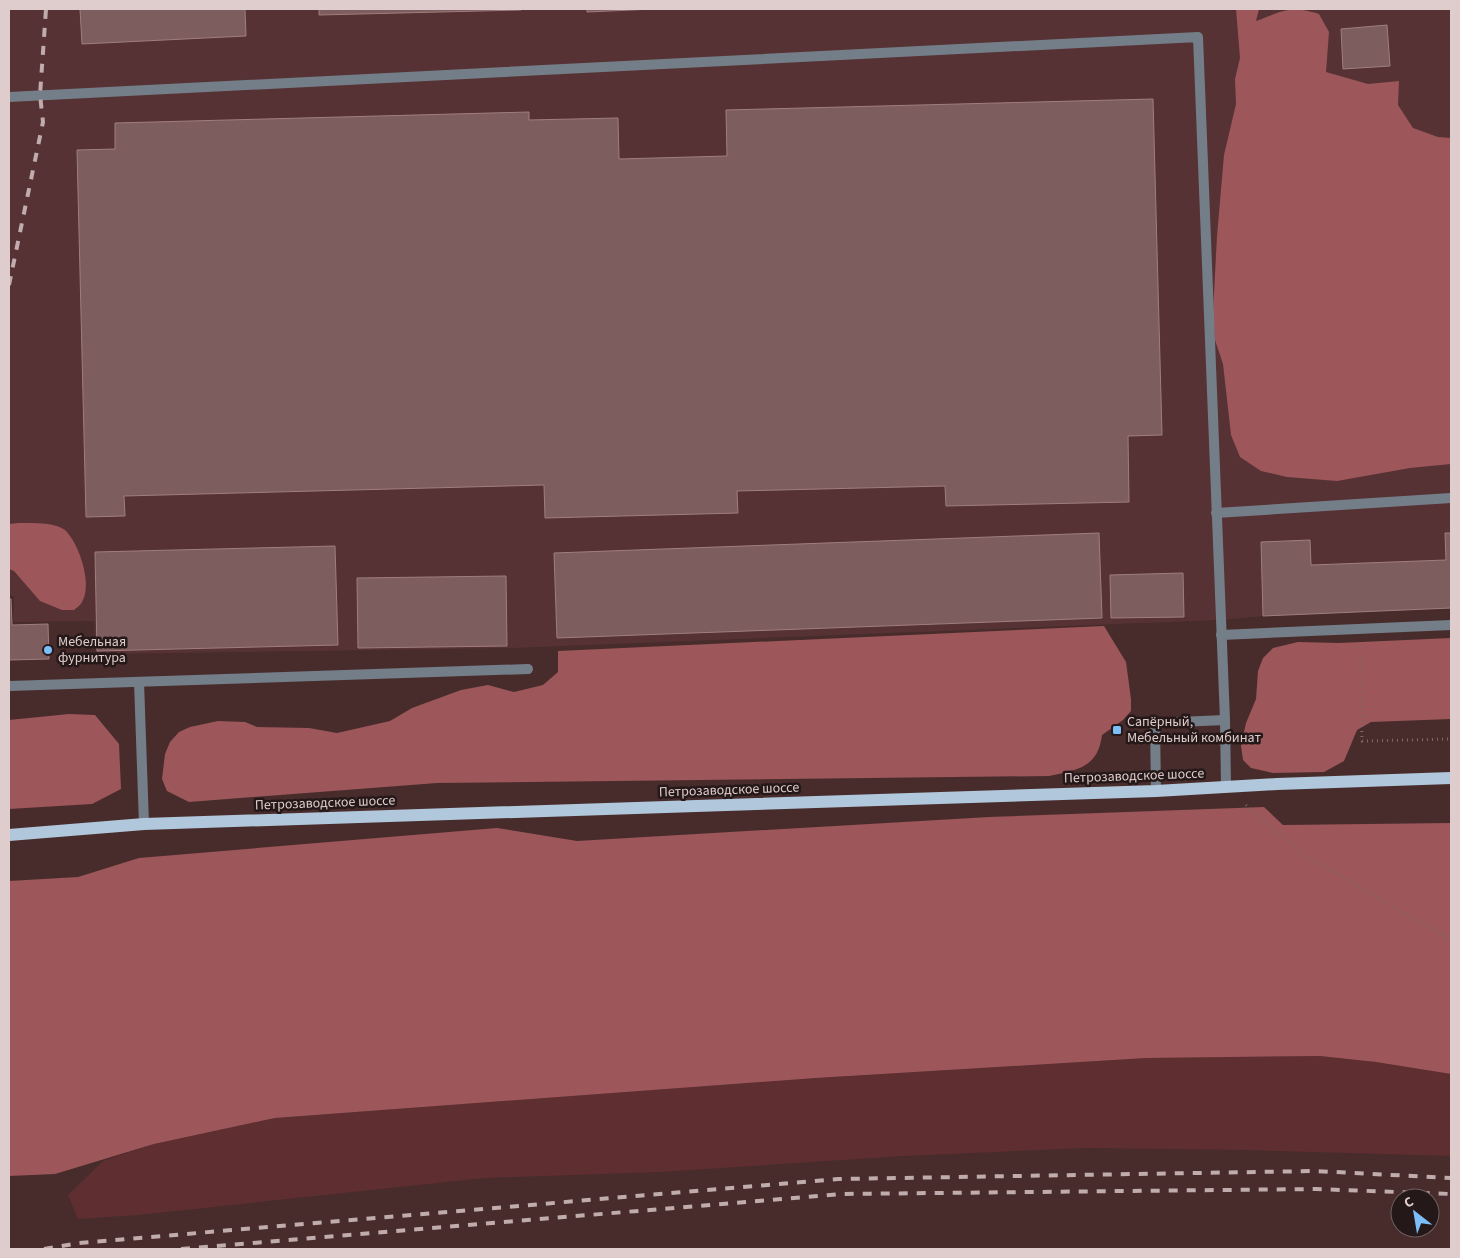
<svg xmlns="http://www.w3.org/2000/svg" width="1460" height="1258" font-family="'Source Sans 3',sans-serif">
  <rect width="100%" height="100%" fill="#482c2c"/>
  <!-- built -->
  <path fill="#563234" d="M9,9H1451V608L1263,616L1220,620L512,648L96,654L94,621L13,622L14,596H9Z"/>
  <!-- green -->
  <path fill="#5f2e31" d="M1320,1056L1376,1062L1451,1074V1156L1247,1150L1087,1148L904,1156L660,1172L484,1178L138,1215L78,1219L68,1195L103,1161L154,1144L275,1118L816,1078L1146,1058Z"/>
  <!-- forest -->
  <g fill="#9d565a">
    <path d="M1236,9H1259L1256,21C1284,11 1289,5 1319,14L1329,32L1326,72L1368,84L1399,81L1398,105L1413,128L1438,137L1451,138V464L1410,468L1337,481L1287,477L1261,471L1240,457L1231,435L1223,364L1215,340L1213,313L1217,236L1224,155L1236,104L1235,79L1240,58Z"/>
    <path d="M19,523C31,523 55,522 65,530C79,543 93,585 82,602C81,605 76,608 74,610H62L40,601L14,571L9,569V524Z"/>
    <path d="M1104,626L1126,662L1131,699V711L1123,720L1102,735C1098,768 1077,770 1049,776L437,783L189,802L167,791L162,779L165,754L170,742L179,732L190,727L218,721L245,722L257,727L309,728L337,733L390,721L412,708L461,690L488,685L514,692L543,685L558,672V651Z"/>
    <path d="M1451,638V719L1371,722L1357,730L1344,761L1324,772L1273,773L1251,768L1243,760L1241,746L1246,723L1256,699L1258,671L1263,658L1273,648L1298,642L1339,643Z"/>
    <path d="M69,714L95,715L119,744L121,789L92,804L9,809V720Z"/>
    <path d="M1264,807L1283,825L1451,823V1074L1376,1062L1320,1056L1146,1058L816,1078L275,1118L154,1144L55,1174L9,1176V881L78,877L139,858L497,828L577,841L989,817Z"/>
  </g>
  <!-- building -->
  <g fill="#7e5d5e" stroke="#a07e7e">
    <path d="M80,9H245L246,36L82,44Z"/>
    <path d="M319,9H521V10L319,15Z"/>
    <path d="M587,9H654L587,12Z"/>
    <path d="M1387,25L1390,66L1343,69L1341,29Z"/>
    <path d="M1153,99L1162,435L1128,436L1129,502L946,506L945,486L737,491L738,513L545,518L544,485L124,496L125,516L86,517L77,150L115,149V123L529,112V120L618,118L619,159L727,156L726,110Z"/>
    <path d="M1099,533L1102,618L557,638L554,553Z"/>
    <path d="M1445,533H1451V608L1263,616L1261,542L1310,540L1311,565L1446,560Z"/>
    <path d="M335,546L338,645L97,651L95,552Z"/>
    <path d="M1183,573L1184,617L1111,618L1110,575Z"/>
    <path d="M506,576L507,646L358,648L357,578Z"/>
    <path d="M9,599H11L12,625L48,624L49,659L9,660Z"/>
  </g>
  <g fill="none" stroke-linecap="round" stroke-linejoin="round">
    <!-- path -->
    <g stroke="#806868" stroke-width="3" stroke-dasharray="1 4" stroke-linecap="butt">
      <path d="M1360,646L1362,741L1451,739"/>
      <path d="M1246,805L1275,832L1308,857L1451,940"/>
    </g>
    <!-- service -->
    <g stroke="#747e88" stroke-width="10">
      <path d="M9,97L1198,37L1225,720"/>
      <path d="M1216,513L1451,498"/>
      <path d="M1221,635L1451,625"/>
      <path d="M139,682L144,824"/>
      <path d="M9,686L528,669"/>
      <path d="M1156,791L1155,723L1225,720L1226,787"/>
    </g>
    <!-- primary -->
    <path stroke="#b1c7db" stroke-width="12" d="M9,835L144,824L1156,791L1277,784L1451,778"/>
    <!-- rail -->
    <g stroke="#c0acac" stroke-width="4" stroke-dasharray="9 9" stroke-linecap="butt">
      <path d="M9,285L43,122L40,95L46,9"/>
      <path d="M44,1249L79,1243L838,1179L1315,1171L1451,1178"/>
      <path d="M181,1249L841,1194L1316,1189L1451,1194"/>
    </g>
  </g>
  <!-- markers -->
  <g fill="#7bbef8" stroke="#251819" stroke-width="2">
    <circle cx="48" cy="650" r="5"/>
    <rect x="1112" y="725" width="10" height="10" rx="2.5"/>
  </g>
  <g text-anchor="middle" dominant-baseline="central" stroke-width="5" stroke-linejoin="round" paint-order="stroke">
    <!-- poi labels -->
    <g font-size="14" fill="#dfcccc" stroke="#251819" text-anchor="start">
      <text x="58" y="642">Мебельная<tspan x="58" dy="16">фурнитура</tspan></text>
      <text x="1127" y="722">Сапёрный,<tspan x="1127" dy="16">Мебельный комбинат</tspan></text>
    </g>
    <!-- street labels -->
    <g font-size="14" fill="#dfcccc" stroke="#251819">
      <text transform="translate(1134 776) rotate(-2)">Петрозаводское шоссе</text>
      <text transform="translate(729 790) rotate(-2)">Петрозаводское шоссе</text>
      <text transform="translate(325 803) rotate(-2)">Петрозаводское шоссе</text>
    </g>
  </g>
  <!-- border -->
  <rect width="1460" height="1258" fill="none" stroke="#dfcccc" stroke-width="20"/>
  <!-- north arrow -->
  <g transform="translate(1415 1213) rotate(329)"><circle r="24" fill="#251819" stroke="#6f6061"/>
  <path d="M0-4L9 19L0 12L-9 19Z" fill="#7bbef8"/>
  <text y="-8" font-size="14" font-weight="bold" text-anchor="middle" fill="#dfcccc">С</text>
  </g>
</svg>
